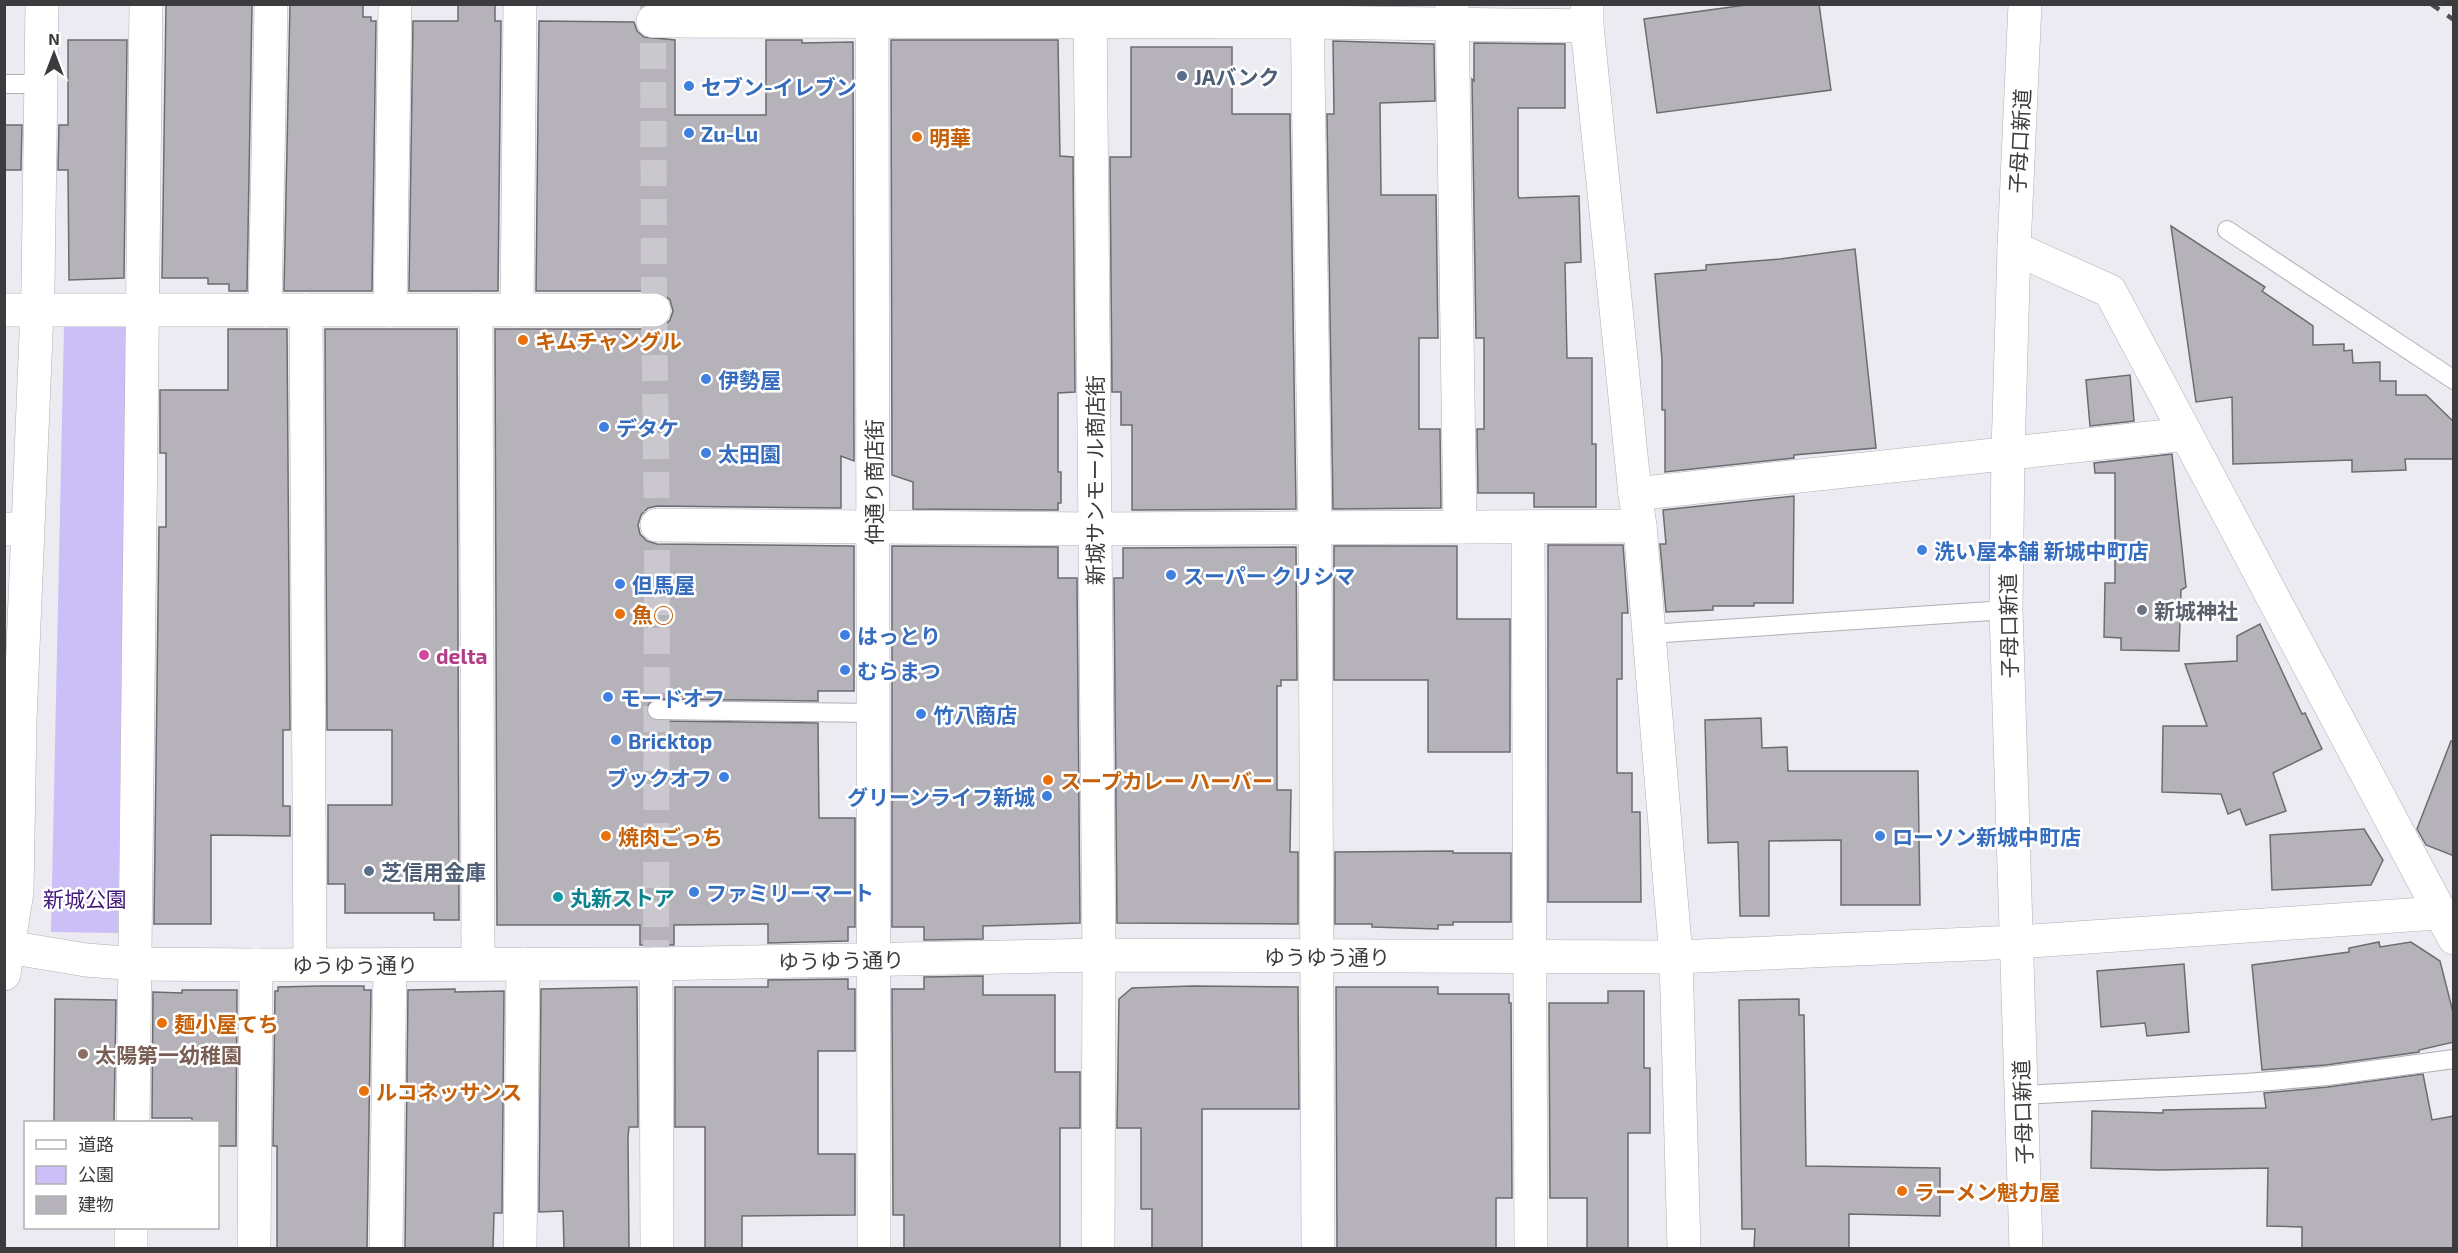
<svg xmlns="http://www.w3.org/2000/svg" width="2458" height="1253" font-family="'Exo 2','Noto Sans JP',sans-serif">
  <rect width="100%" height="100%" fill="#edebf2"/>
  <!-- green -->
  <path fill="#ccbef7" d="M64,326H126L118,933L51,932Z"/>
  <!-- building -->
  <g fill="#b5b3b9" stroke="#6d6c71" stroke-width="1.5">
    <path d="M166,4H252L247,291H229V284H208V278H162Z"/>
    <path d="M290,4H363V17H371V21H376L372,291H284Z"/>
    <path d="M458,4H495V21H501L498,291H409L413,21H458Z"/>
    <path d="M1753,4H1819L1831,90L1657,113L1644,19Z"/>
    <path d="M539,21L634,22L637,31L644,37L675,40V115H766V40H802V43L853,42L854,461L841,456V508L657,506L648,508L641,515L638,525L640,534L647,541L657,544L854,546V691H818V701L657,699L651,701L646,709L648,716L657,721L818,723L819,818H855V927H848V941L768,943V924L674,925V945H640V925H497L495,329H654L664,326L670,320L673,311L670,300L663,294L655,291H536Z"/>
    <path d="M68,40H127L124,278L69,280L68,170H58L59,125H68Z"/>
    <path d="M891,40H1058L1060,156L1073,157L1075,392L1058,393V472H1061V503H1058V510L913,509V482L892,475Z"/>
    <path d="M1333,41L1434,44L1435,101L1380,103L1381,195H1436L1438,338H1419V429H1440L1441,508L1333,509L1327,114H1334Z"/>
    <path d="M1474,43L1565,44V108H1518V195L1519,198L1579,196L1581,262L1565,263L1567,358H1592V444H1596V507H1534V493H1478L1477,429H1484V338H1476L1472,79L1474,81Z"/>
    <path d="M1131,47H1232V114H1290L1296,509L1132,510V425H1121V392H1112L1110,157H1131Z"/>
    <path d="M4,125H22L21,170H4Z"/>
    <path d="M2171,226L2265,287L2262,291L2313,326V345L2344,344V351L2352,350L2353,363L2380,362V381H2396V395H2426L2454,422V459H2405L2406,470L2352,472V460L2233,464L2232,397L2196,402Z"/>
    <path d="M1855,249L1876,448L1794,455V458L1665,472V410H1662V360L1655,274L1706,270V265L1780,259Z"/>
    <path d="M228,329H287L290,730H283V806H290V836L211,835V924H154L159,527H166V453H160V390H228Z"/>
    <path d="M325,329H457L459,920H434V913H345V884H328V805H392V730H327Z"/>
    <path d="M2130,375L2134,421L2090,426L2086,380Z"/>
    <path d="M2172,454L2186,587L2181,590L2179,651L2121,650V638L2104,637L2105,583H2115V473H2095L2094,463Z"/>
    <path d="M1794,496L1793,603H1754V606H1713V610L1666,612L1660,544H1666L1663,510Z"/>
    <path d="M1548,545H1623L1628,613H1622V679H1617V773H1632V812H1640L1641,902H1548Z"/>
    <path d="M892,546L1058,547V578H1077L1080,923L983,926V939L924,940V927H892Z"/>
    <path d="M1334,546H1457V619H1510V752H1428V680H1334Z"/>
    <path d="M1296,547L1297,680H1281V686H1277V790H1291L1290,852H1298V924L1117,923L1114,578H1123V548Z"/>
    <path d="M2260,624L2302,714L2305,713L2322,749L2273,773L2286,811L2246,825L2240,809L2228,814L2221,794L2162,792L2163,726H2207L2185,664L2237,661V636Z"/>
    <path d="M1761,718L1762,748L1787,747L1788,771H1918L1920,905H1841V840L1769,841V916H1740L1738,842L1708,843L1705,720Z"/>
    <path d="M2451,741L2454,742V856L2426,845L2417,829Z"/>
    <path d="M2364,829L2383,860L2371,885L2272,890L2270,835Z"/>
    <path d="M1453,851V853H1511V922H1453V925H1438V929L1372,927V924H1335V852Z"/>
    <path d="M2379,942L2380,947L2411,942L2440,961L2454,1016V1042L2419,1050V1052L2326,1065L2262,1070L2252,965L2349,952V948Z"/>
    <path d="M2184,964L2189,1032L2147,1036L2145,1023L2101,1027L2097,971Z"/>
    <path d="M983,976V995H1055V1072H1080V1128H1060V1248H904V1215H893L892,989H924V977Z"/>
    <path d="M848,979V989H855V1051H818V1154H855V1215L742,1216V1248H705V1127H675V987H768V980Z"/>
    <path d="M321,986H364V990H371L367,1248H277V1146H273L275,991H278V987Z"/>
    <path d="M1192,986L1298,987L1299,1109H1202V1248H1152V1209H1141V1128H1117L1119,999L1132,988Z"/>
    <path d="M637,987L638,1127H629L628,1137L629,1248H564L563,1211L539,1212L541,989Z"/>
    <path d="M1336,987H1438V994H1509V1003H1511L1512,1198H1496V1248H1337Z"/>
    <path d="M455,989V992L504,991L502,1213H494L493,1248H405L408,990Z"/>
    <path d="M182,990H237L236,1146H218V1122H192V1118H152L153,992L182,993Z"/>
    <path d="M1608,991H1644V1068H1650V1133H1628V1248H1587V1198H1550L1549,1003H1608Z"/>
    <path d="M55,999L116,1000L114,1122H54Z"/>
    <path d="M1799,999V1015H1804L1806,1166L1940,1168V1216L1849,1214V1248H1754L1755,1229H1742L1739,1000Z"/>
    <path d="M2423,1074L2432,1120L2454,1116V1248H2302V1227L2267,1226L2268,1168L2159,1170L2091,1168L2092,1111L2163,1113V1110L2266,1108L2264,1093L2328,1087Z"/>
  </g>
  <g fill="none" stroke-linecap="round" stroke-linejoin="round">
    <!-- pedestrian-tunnel -->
    <path stroke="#cac8ce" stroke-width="26" stroke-dasharray="26 13" stroke-linecap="butt" d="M653,4L654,310L657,525L656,964"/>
    <!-- service casing -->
    <g stroke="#b0afb5" stroke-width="20">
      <g id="service">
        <path d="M4,84H41"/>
        <path d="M2227,230L2454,380"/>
        <path d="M1649,634L2006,610"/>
        <path d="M657,710L873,713"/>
        <path d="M2021,1095L2247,1083L2327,1076L2454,1059"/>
      </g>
    </g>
    <!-- minor casing -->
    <g stroke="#b0afb5" stroke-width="34">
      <g id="minor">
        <path d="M872,4L874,1248"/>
        <path d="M1090,4L1099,955L1098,1248"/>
        <path d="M1307,4L1315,528L1318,1248"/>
        <path d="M1452,4L1460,527"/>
        <path d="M1587,4V26L1635,494L1640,526L1676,957L1684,1248"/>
        <path d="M653,21L1307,22L1587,26"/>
        <path d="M2014,248L2110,291L2454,938"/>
        <path d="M4,310H654"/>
        <path d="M265,310L271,4"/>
        <path d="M306,310L310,964"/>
        <path d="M390,310L395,4"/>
        <path d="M476,310L478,964"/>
        <path d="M517,310L520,4"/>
        <path d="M1635,494L2186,434"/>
        <path d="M657,525L1094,529L1640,526"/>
        <path d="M1528,527L1531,1248"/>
        <path d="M4,529H27"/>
        <path d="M4,947H8L4,974"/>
        <path d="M656,964L657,1248"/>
        <path d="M133,1122L146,4"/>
        <path d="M131,1248V1228"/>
        <path d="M254,1248L256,965"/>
        <path d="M386,1248L390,964"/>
        <path d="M520,1248L523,964"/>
      </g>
    </g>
    <!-- tertiary casing -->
    <g stroke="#b0afb5" stroke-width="34">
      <g id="tertiary">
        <path d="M42,4L38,286L20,720L17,892L8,947L86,960L137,964L256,965L656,964L1099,955L1676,957L2017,942L2438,913L2454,917"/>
        <path d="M2025,4L2014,248L2008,453L2006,610L2026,1248"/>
      </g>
    </g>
    <!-- service -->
    <use href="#service" stroke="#fff" stroke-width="18"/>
    <!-- minor -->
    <use href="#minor" stroke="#fff" stroke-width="33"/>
    <!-- tertiary -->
    <use href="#tertiary" stroke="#fff" stroke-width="33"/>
    <!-- rail -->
    <path stroke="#4e4e50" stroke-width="4.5" stroke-dasharray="10 10" stroke-linecap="butt" d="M2431,4L2454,20"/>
  </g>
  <!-- markers -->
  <g fill="#5c6f8a" stroke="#fff" stroke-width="2">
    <circle cx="1182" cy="76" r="6"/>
    <circle cx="369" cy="871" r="6"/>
  </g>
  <g fill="#3f7fe0" stroke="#fff" stroke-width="2">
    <circle cx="689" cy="86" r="6"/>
    <circle cx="689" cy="133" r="6"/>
    <circle cx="706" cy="379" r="6"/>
    <circle cx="604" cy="427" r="6"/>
    <circle cx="706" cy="453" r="6"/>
    <circle cx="1922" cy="550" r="6"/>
    <circle cx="1171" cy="575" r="6"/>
    <circle cx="620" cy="584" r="6"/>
    <circle cx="845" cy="635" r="6"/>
    <circle cx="845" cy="670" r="6"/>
    <circle cx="608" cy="697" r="6"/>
    <circle cx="921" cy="714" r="6"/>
    <circle cx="616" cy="740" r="6"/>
    <circle cx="724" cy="777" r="6"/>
    <circle cx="1047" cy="796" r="6"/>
    <circle cx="1880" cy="836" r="6"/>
    <circle cx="694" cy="892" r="6"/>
  </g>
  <g fill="#e8710a" stroke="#fff" stroke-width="2">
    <circle cx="917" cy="137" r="6"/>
    <circle cx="523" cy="340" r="6"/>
    <circle cx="620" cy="614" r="6"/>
    <circle cx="1048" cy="780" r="6"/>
    <circle cx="606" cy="836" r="6"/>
    <circle cx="162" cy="1023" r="6"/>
    <circle cx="364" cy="1091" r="6"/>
    <circle cx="1902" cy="1191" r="6"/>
  </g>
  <circle fill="#6b7280" stroke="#fff" stroke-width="2" cx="2142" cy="610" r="6"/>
  <circle fill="#d1479c" stroke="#fff" stroke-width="2" cx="424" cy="655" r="6"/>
  <circle fill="#0f9aa8" stroke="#fff" stroke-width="2" cx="558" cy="897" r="6"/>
  <circle fill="#8d6e63" stroke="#fff" stroke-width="2" cx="83" cy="1054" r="6"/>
  <g text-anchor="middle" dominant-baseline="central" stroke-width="5" stroke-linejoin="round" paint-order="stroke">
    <!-- service labels -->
    <g font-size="21" font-weight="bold" fill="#4e5e75" stroke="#fff" text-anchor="start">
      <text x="1194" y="76">JAバンク</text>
      <text x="381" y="871">芝信用金庫</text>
    </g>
    <!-- shop labels -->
    <g font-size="21" font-weight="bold" fill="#366cbe" stroke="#fff" text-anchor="start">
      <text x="701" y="86">セブン-イレブン</text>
      <text x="701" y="133">Zu-Lu</text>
      <text x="718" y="379">伊勢屋</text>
      <text x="616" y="427">デタケ</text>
      <text x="718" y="453">太田園</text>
      <text x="1934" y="550">洗い屋本舗 新城中町店</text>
      <text x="1183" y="575">スーパー クリシマ</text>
      <text x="632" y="584">但馬屋</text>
      <text x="857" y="635">はっとり</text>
      <text x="857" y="670">むらまつ</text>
      <text x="620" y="697">モードオフ</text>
      <text x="933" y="714">竹八商店</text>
      <text x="628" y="740">Bricktop</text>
      <text x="712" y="777" text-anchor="end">ブックオフ</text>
      <text x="1035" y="796" text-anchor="end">グリーンライフ新城</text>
      <text x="1892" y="836">ローソン新城中町店</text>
      <text x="706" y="892">ファミリーマート</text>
    </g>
    <!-- food labels -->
    <g font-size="21" font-weight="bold" fill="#c56008" stroke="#fff" text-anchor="start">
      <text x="929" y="137">明華</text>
      <text x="535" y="340">キムチャングル</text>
      <text x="632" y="614">魚○</text>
      <text x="1060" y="780">スープカレー ハーバー</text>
      <text x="618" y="836">焼肉ごっち</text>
      <text x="174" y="1023">麺小屋てち</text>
      <text x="376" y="1091">ルコネッサンス</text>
      <text x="1914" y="1191">ラーメン魁力屋</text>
    </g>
    <!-- street labels -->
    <g font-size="21" fill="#3c3c3e" stroke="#fff">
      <text transform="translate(2019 141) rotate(-87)">子母口新道</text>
      <text transform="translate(1094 480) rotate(-90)">新城サンモール商店街</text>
      <text transform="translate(873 482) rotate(-90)">仲通り商店街</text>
      <text transform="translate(2008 626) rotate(-91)">子母口新道</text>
      <text x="1327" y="956">ゆうゆう通り</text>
      <text transform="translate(841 960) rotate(-1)">ゆうゆう通り</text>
      <text x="355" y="964">ゆうゆう通り</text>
      <text transform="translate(2022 1112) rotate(-92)">子母口新道</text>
    </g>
    <!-- worship labels -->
    <g font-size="21" font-weight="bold" fill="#5b616d" stroke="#fff" text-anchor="start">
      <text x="2154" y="610">新城神社</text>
    </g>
    <!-- hotel labels -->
    <g font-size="21" font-weight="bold" fill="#b23c85" stroke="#fff" text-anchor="start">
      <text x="436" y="655">delta</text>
    </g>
    <!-- culture labels -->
    <g font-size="21" font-weight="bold" fill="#0d838f" stroke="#fff" text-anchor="start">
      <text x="570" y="897">丸新ストア</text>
    </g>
    <!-- park labels -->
    <g font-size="21" fill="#41197a" stroke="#fff">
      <text x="85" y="898">新城公園</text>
    </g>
    <!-- education labels -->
    <g font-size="21" font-weight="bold" fill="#785e54" stroke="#fff" text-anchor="start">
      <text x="95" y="1054">太陽第一幼稚園</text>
    </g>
  </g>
  <!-- border -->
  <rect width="2458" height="1253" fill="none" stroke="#3c3c3e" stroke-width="12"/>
  <!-- legend -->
  <rect x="24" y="1121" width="195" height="108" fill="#ffffff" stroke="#b1b1b2" stroke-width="1.5"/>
  <rect x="36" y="1140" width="30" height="9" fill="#ffffff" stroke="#b1b1b2" stroke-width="1.5"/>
  <text x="78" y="1151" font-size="18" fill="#3c3c3e">道路</text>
  <rect x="36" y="1166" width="30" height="18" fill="#ccbef7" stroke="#b1b1b2" stroke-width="1.5"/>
  <text x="78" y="1181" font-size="18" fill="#3c3c3e">公園</text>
  <rect x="36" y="1196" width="30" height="18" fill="#b5b3b9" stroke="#b1b1b2" stroke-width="1.5"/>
  <text x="78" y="1211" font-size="18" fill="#3c3c3e">建物</text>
  <!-- north arrow -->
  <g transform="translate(54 54)" stroke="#ffffff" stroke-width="4.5" paint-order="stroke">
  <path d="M0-4.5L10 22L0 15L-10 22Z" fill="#3c3c3e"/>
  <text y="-9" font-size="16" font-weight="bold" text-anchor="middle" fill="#3c3c3e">N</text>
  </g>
</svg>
